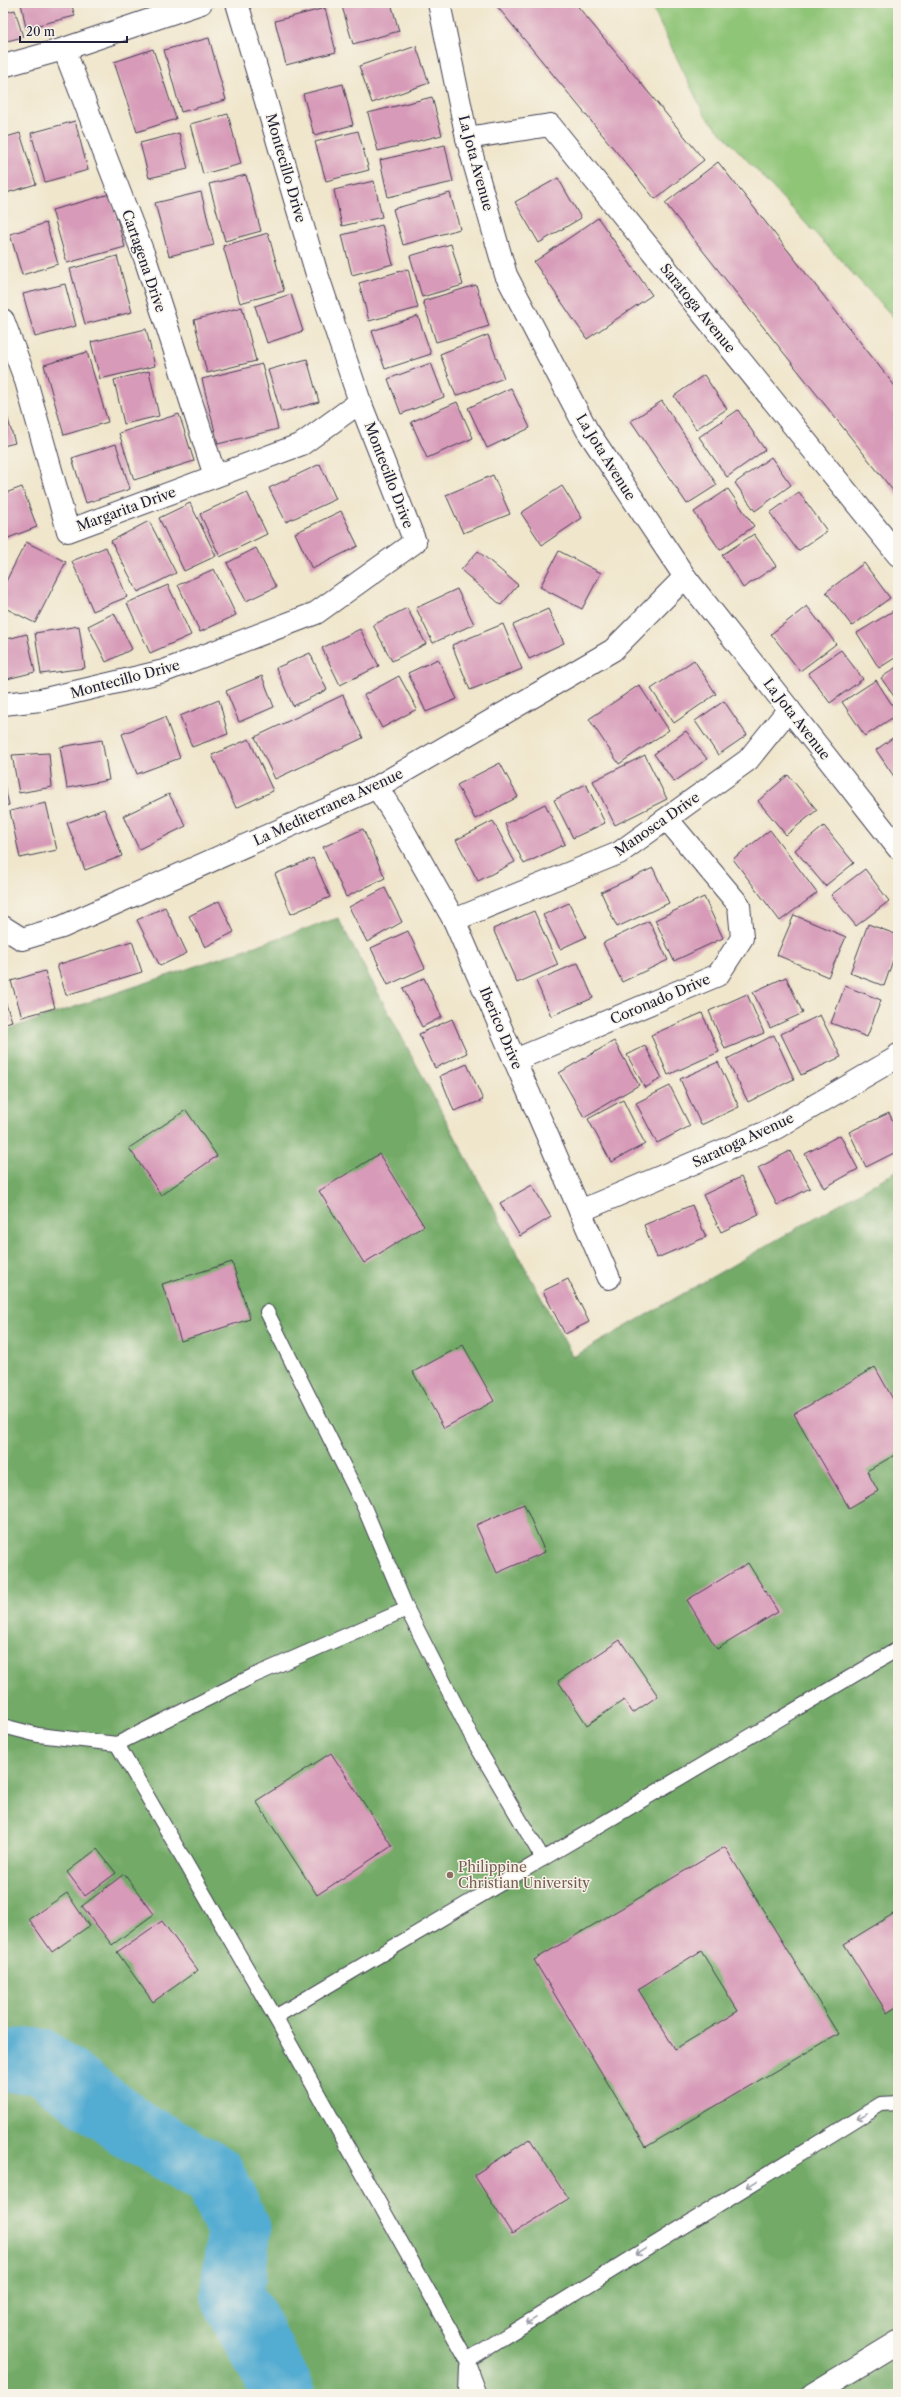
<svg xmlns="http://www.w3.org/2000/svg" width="901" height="2397" font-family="'Libre Caslon Text',serif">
  <rect width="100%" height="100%" fill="#f7f3e8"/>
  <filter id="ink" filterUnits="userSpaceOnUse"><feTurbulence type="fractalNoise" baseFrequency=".025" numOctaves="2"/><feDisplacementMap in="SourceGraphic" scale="8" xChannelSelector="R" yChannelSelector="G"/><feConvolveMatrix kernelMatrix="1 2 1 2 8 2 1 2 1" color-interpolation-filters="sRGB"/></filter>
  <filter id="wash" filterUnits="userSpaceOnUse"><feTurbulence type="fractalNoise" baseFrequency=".012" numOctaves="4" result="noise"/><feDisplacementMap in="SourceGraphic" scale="16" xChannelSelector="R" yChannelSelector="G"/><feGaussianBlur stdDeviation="0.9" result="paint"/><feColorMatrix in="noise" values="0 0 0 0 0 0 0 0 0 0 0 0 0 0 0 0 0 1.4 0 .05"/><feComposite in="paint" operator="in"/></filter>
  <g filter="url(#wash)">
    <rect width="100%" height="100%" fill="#f0e6cc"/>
    <!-- green -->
    <path fill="#8fc577" stroke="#587459" d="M650,3H898V322L704,114Z"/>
    <!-- forest -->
    <path fill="#73aa68" stroke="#4a6652" d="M338,918L573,1357L898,1170V2394H3V1031Z"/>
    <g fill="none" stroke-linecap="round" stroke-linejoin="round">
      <!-- river -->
      <path stroke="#53acd1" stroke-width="64" d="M3,2061L39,2060L136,2131L213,2175L239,2230L232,2294L284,2394"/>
    </g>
    <g id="blocks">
      <!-- building -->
      <g fill="#d79ab8" fill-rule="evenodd">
        <path d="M21,3H71L75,16L26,28Z"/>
        <path d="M341,3H391L399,31L353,44Z"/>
        <path d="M498,3H575L704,160L655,199L496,5Z"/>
        <path d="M325,8L336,52L286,65L275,21Z"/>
        <path d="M15,10L23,37L3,42V13Z"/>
        <path d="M209,38L226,100L181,112L164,50Z"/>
        <path d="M416,46L429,83L372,103L359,66Z"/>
        <path d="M153,49L176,119L137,132L114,62Z"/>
        <path d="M343,84L353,125L314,135L303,94Z"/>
        <path d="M432,97L442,135L378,151L368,113Z"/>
        <path d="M228,114L241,164L203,174L190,124Z"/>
        <path d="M75,121L88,170L45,182L31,133Z"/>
        <path d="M358,131L369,170L326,181L315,142Z"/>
        <path d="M20,133L36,184L3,194V138Z"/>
        <path d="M179,133L188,169L149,178L140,143Z"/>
        <path d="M445,145L453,182L388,197L380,160Z"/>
        <path d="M718,162L898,390V497L665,203Z"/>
        <path d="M246,175L261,231L225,241L209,184Z"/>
        <path d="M558,178L581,218L539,243L515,202Z"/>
        <path d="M374,181L382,217L342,226L334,190Z"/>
        <path d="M201,192L214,245L169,256L155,203Z"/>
        <path d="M450,193L460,229L403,245L393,209Z"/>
        <path d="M110,194L125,247L67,263L52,210Z"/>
        <path d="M598,218L652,295L587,339L534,262Z"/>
        <path d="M46,223L58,264L22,275L10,234Z"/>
        <path d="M382,225L393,264L352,275L342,235Z"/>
        <path d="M268,233L284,291L240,303L223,246Z"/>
        <path d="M451,244L463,285L422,297L410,256Z"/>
        <path d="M117,256L132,312L85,324L70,269Z"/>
        <path d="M408,269L418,308L369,321L359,283Z"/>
        <path d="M65,284L76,326L35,337L23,294Z"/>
        <path d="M476,285L489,326L436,342L423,301Z"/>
        <path d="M291,294L303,331L267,343L255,306Z"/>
        <path d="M242,307L256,361L207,373L194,320Z"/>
        <path d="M418,316L431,354L385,369L372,331Z"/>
        <path d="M146,329L155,366L100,379L91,342Z"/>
        <path d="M488,335L504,378L456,396L440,354Z"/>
        <path d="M87,352L108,422L64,435L44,365Z"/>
        <path d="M307,359L319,402L281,412L268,370Z"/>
        <path d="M431,363L444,397L401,414L388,379Z"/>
        <path d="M262,364L278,429L218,444L202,379Z"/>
        <path d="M149,371L159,416L124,424L114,380Z"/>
        <path d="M704,375L727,409L696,429L674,396Z"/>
        <path d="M511,388L530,428L487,448L468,408Z"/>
        <path d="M662,401L717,485L687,504L631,421Z"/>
        <path d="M457,402L473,438L427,458L411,422Z"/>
        <path d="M3,403L15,443L3,446Z"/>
        <path d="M738,410L765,450L727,477L699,437Z"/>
        <path d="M179,414L194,461L134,480L119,433Z"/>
        <path d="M116,444L130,489L86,503L72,458Z"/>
        <path d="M771,457L791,485L755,511L735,483Z"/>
        <path d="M320,464L336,499L286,522L269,488Z"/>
        <path d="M493,475L510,514L463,533L446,495Z"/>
        <path d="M562,486L582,518L542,545L521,513Z"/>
        <path d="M22,487L37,527L3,540V494Z"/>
        <path d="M728,489L754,526L720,550L694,512Z"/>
        <path d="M247,492L267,534L220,557L200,514Z"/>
        <path d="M799,492L827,531L798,551L770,513Z"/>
        <path d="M190,503L216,556L184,571L159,518Z"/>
        <path d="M341,511L358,546L312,569L295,533Z"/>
        <path d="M149,521L176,573L138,592L111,541Z"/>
        <path d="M754,534L776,566L743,588L722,555Z"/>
        <path d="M26,542L66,562L35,623L3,607V587Z"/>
        <path d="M106,547L127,597L93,611L72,561Z"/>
        <path d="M256,548L276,587L246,601L227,563Z"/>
        <path d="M478,551L518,585L501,605L461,570Z"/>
        <path d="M559,551L601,573L582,609L540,587Z"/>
        <path d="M864,563L890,598L852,626L826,592Z"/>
        <path d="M214,569L236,615L200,632L178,585Z"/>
        <path d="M168,585L191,635L150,653L127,603Z"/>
        <path d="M457,589L474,624L433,643L416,608Z"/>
        <path d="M807,606L836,644L800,671L771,634Z"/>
        <path d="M407,608L426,644L392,661L373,625Z"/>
        <path d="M548,609L564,643L529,659L513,625Z"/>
        <path d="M893,611L898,618V656L879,668L857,633Z"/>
        <path d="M114,613L132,649L106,662L88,626Z"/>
        <path d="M503,624L522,669L470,690L452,645Z"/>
        <path d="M79,626L85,668L41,674L35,633Z"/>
        <path d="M360,629L379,666L340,685L322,648Z"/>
        <path d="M27,634L35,672L3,680V640Z"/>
        <path d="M841,650L863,679L830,703L808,673Z"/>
        <path d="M310,653L327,690L293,706L276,668Z"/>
        <path d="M438,659L457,699L426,712L408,673Z"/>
        <path d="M694,660L716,694L674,723L651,689Z"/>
        <path d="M898,666V702L881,678Z"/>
        <path d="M262,676L274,707L239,722L226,691Z"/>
        <path d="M399,676L417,709L382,728L364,695Z"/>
        <path d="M876,680L898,714L865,736L842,702Z"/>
        <path d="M639,685L669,730L619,764L589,719Z"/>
        <path d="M343,695L363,738L275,779L255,737Z"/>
        <path d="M219,700L228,734L192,747L180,716Z"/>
        <path d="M724,701L747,735L718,755L695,721Z"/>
        <path d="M165,717L180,758L137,774L122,734Z"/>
        <path d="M686,731L707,759L674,782L654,754Z"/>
        <path d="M898,734V776L895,778L876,750Z"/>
        <path d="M249,739L273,791L236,808L212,755Z"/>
        <path d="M102,740L109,780L67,788L60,747Z"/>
        <path d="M49,753L52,787L19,793L12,755Z"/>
        <path d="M645,755L667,799L615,825L593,781Z"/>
        <path d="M500,763L518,797L475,819L457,785Z"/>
        <path d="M788,775L817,810L786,835L758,801Z"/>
        <path d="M3,780L9,805L3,806Z"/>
        <path d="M586,784L605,823L573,838L554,800Z"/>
        <path d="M169,794L186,826L139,849L123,816Z"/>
        <path d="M46,803L57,850L20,858L10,811Z"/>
        <path d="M545,804L565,844L524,864L505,824Z"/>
        <path d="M104,809L122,856L85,870L67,823Z"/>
        <path d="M493,821L515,862L478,881L456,840Z"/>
        <path d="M824,826L854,863L825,886L795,850Z"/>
        <path d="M363,829L385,878L346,897L323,847Z"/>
        <path d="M770,830L817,893L780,921L733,859Z"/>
        <path d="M313,858L330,897L291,914L275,874Z"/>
        <path d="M653,868L669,903L617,927L601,892Z"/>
        <path d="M865,869L889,901L856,926L831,895Z"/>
        <path d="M385,888L402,922L367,942L349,907Z"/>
        <path d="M704,897L723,938L674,961L655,920Z"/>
        <path d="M219,901L234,932L205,947L189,916Z"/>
        <path d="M569,903L586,937L560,949L543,915Z"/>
        <path d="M165,907L187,953L160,966L137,920Z"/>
        <path d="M534,911L558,965L517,983L493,929Z"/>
        <path d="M794,915L846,937L828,977L777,955Z"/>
        <path d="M649,921L668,960L622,982L603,943Z"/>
        <path d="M868,924L898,935V946L884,986L850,973Z"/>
        <path d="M408,931L425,968L388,985L371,948Z"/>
        <path d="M132,941L142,972L66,995L57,965Z"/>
        <path d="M578,963L593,998L551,1016L536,981Z"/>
        <path d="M45,971L55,1008L22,1017L11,981Z"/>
        <path d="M786,977L803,1013L770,1028L753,992Z"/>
        <path d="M424,978L442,1017L422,1027L403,988Z"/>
        <path d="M845,986L881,1000L867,1037L831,1023Z"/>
        <path d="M747,994L764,1033L725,1049L709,1011Z"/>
        <path d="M3,996L12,1021L3,1024Z"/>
        <path d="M702,1013L719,1052L668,1075L651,1035Z"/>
        <path d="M820,1015L841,1057L801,1075L781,1034Z"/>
        <path d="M452,1019L467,1053L435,1068L419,1034Z"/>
        <path d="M774,1035L794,1079L748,1102L727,1059Z"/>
        <path d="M614,1041L639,1085L584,1117L559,1073Z"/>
        <path d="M645,1046L662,1078L645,1088L627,1055Z"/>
        <path d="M718,1062L739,1107L701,1125L680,1079Z"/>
        <path d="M467,1064L483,1100L454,1111L440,1076Z"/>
        <path d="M670,1086L690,1126L657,1143L636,1103Z"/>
        <path d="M623,1100L645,1144L611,1162L588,1119Z"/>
        <path d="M186,1110L217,1156L161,1195L129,1148Z"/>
        <path d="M889,1113L898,1132V1151L866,1167L849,1132Z"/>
        <path d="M840,1135L858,1169L824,1188L805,1154Z"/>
        <path d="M790,1151L810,1188L777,1205L758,1168Z"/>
        <path d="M379,1154L424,1226L364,1263L319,1191Z"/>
        <path d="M741,1177L759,1214L721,1232L703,1195Z"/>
        <path d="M532,1185L551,1217L520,1236L500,1203Z"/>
        <path d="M692,1205L706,1237L657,1258L644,1225Z"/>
        <path d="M232,1262L250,1319L181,1341L162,1284Z"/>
        <path d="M568,1279L589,1322L565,1334L543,1291Z"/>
        <path d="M463,1345L494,1401L444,1428L413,1372Z"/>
        <path d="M875,1367L898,1408V1453L867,1471L878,1491L849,1508L794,1414Z"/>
        <path d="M524,1504L545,1552L497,1573L476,1525Z"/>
        <path d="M748,1563L778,1612L717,1649L687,1600Z"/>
        <path d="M620,1640L658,1696L633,1713L624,1700L587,1725L558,1681Z"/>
        <path d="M331,1753L392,1846L317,1895L256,1801Z"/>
        <path d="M725,1847L838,2034L646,2147L534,1960ZM701,1951L738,2011L675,2049L638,1989Z"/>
        <path d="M97,1849L116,1873L85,1896L67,1872Z"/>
        <path d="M124,1874L154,1914L112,1945L82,1906Z"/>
        <path d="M67,1893L89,1926L52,1952L29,1919Z"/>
        <path d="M898,1911V2006L887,2013L844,1944Z"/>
        <path d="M162,1921L198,1970L153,2002L117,1952Z"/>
        <path d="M530,2139L568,2199L512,2234L474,2175Z"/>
      </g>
    </g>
  </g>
  <g filter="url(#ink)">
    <use href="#blocks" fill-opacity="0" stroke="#413f51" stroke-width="1"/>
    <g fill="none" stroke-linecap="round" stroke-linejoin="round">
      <!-- lane casing -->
      <g stroke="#413f51" stroke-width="16">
        <g id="lane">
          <path d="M267,1312L364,1507L407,1609L476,1745L543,1859"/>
          <path d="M3,1726L38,1735L117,1744L253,1676L407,1609"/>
          <path d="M117,1744L275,2017L467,2360L480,2394"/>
          <path d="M275,2017L898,1649"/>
          <path d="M467,2360L881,2104L898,2103"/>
          <path d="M466,2394L467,2366"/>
        </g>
      </g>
      <!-- street casing -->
      <g stroke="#413f51" stroke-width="24">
        <g id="street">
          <path d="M439,3L467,138L506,275L587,430L685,577L898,848"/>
          <path d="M64,49L145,258L215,476"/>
          <path d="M3,66L64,49L201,3"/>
          <path d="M467,138L550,125L898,555"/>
          <path d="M3,320L26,381L68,531L302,444L360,402"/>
          <path d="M3,704L41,700L164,671L316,613L415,542L360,402L316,271L237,3"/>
          <path d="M377,787L397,819L454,920L609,1278"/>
          <path d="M454,920L619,853L748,760L789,709"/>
          <path d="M3,927L22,939L62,927L377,787L613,650L685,577"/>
          <path d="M515,1060L718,975L742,938L739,905L667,819"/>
          <path d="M580,1211L776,1128L896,1058L898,1055"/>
          <path d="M813,2394L898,2342"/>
        </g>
      </g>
      <!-- lane -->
      <use href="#lane" stroke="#fff" stroke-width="14"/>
      <!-- street -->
      <use href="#street" stroke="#fff" stroke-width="22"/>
    </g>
    <!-- one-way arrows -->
    <defs><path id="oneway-shaft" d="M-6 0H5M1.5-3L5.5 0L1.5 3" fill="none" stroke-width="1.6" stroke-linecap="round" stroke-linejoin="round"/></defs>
    <g stroke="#9c9ca7">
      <use href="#oneway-shaft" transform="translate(862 2116) rotate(148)"/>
      <use href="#oneway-shaft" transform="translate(752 2184) rotate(148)"/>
      <use href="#oneway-shaft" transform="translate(641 2252) rotate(148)"/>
      <use href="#oneway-shaft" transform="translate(531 2321) rotate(148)"/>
    </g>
  </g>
  <!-- markers -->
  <circle fill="#8d6e63" stroke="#f7f3e8" stroke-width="1.5" cx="450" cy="1875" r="4"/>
  <g text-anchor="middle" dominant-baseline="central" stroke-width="3" stroke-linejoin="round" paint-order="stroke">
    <!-- street labels -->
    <g font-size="14" fill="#22223b" stroke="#f7f3e8">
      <text transform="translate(476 163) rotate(75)">La Jota Avenue</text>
      <text transform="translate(286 168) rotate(74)">Montecillo Drive</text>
      <text transform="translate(144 261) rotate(71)">Cartagena Drive</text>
      <text transform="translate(698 308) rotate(51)">Saratoga Avenue</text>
      <text transform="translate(606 457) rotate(58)">La Jota Avenue</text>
      <text transform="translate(389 475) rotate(69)">Montecillo Drive</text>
      <text transform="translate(126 509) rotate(-20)">Margarita Drive</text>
      <text transform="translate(125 679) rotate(-15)">Montecillo Drive</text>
      <text transform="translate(797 719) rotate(52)">La Jota Avenue</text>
      <text transform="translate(328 807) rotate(-25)">La Mediterranea Avenue</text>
      <text transform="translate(657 824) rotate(-35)">Manosca Drive</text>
      <text transform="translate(660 999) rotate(-23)">Coronado Drive</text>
      <text transform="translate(501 1028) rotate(67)">Iberico Drive</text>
      <text transform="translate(743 1140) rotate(-25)">Saratoga Avenue</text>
    </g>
    <!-- education labels -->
    <g font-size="14" fill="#785e54" stroke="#f7f3e8" text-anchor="start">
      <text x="458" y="1867">Philippine<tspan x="458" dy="16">Christian University</tspan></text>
    </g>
  </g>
  <!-- margin -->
  <rect width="901" height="2397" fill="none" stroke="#f7f3e8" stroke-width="16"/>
  <!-- scale -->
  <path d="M20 36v6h107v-6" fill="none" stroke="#22223b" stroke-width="2"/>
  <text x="26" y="36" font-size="12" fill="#22223b" stroke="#f7f3e8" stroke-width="3" paint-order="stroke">20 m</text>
</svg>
